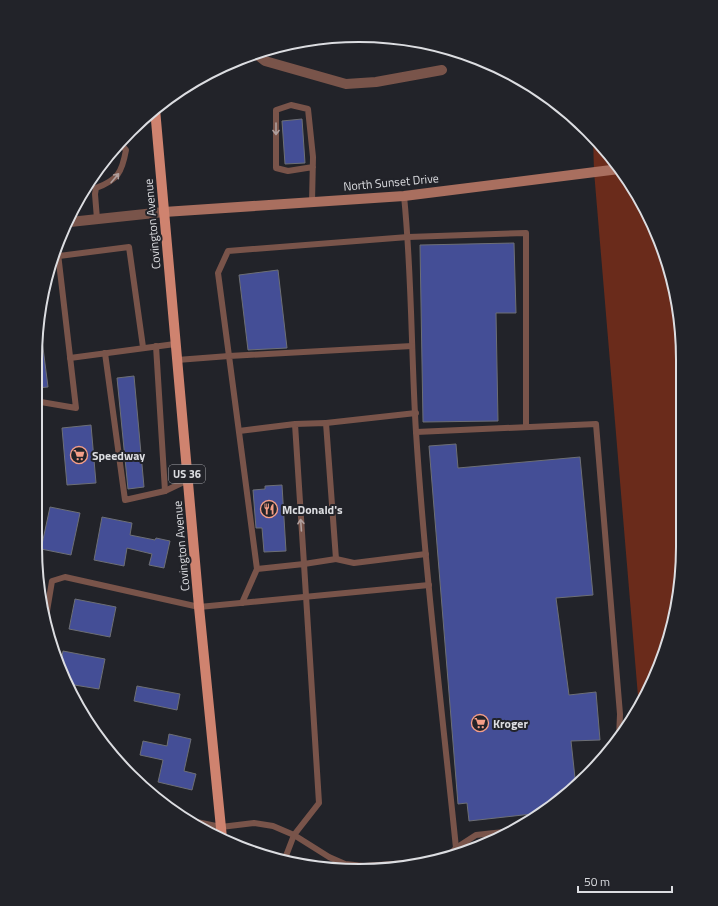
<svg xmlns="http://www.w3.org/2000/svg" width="718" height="906" font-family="'Titillium Web',sans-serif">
  <rect width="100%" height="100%" fill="#222329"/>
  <!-- green -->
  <path fill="#6a2b1b" d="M593,137L602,145L639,197L666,255L682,338L677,610L658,671L639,708L594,171Z"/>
  <!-- building -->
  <g fill="#444e96" stroke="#6d6f75">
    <path d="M302,119L305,163L285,164L282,121Z"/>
    <path d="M514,243L516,313H496L498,421L423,422L420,245Z"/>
    <path d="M278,270L287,348L248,350L239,275Z"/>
    <path d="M36,340H42L48,387L36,388Z"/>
    <path d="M134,376L144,487L128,489L117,378Z"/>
    <path d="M91,425L96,483L67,485L62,428Z"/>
    <path d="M456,444L458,468L580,457L593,595L556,598L569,695L596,692L600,740L571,741L576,787L541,813L469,821L467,803L458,804L429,446Z"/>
    <path d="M282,485L286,551L264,552L262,528H256L253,490L265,489V486Z"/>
    <path d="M50,507L80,513L71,555L41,549Z"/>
    <path d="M102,517L132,523L130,535L155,540L156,538L170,541L164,568L149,565L152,554L127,548L124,566L94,560Z"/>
    <path d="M75,599L116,607L110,637L69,629Z"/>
    <path d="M63,651L105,659L99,689L68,684L60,666Z"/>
    <path d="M137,686L180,694L177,710L134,701Z"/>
    <path d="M169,734L191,739L184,771L196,774L192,790L158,782L163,760L140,755L143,741L167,746Z"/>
  </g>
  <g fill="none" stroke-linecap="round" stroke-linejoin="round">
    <!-- service -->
    <g stroke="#79544a" stroke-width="6">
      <path d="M404,196C412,274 411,353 416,432C425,571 442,710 456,848"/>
      <path d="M312,202L313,157L308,109L291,105L276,110V168L288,171L313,167"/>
      <path d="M97,219L95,194L96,188C118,180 122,172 126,150L120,143"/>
      <path d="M59,256L129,247L143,347"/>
      <path d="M156,346L165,491"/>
      <path d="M105,353L125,500L165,491L188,480"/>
      <path d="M70,358L175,344"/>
      <path d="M177,360L229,356L218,273L228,251L408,237L526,233V427"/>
      <path d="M35,401L76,408L57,245"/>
      <path d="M326,423L416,413"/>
      <path d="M239,431L295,424L326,423L336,559L304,564L295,424"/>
      <path d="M416,432L596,424L620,714L619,738"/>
      <path d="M336,559L354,563L426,554"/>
      <path d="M257,569L304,564L319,803L294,835L284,861"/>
      <path d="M242,603L257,569L229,356L412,346"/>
      <path d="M45,623L52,581L65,577L199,607L429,585"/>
      <path d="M187,820L221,827L254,823L273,826L294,835L329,857L345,864L364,866L436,861"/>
      <path d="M445,859L456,848L476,835L512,831"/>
    </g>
    <!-- minor -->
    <g stroke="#79544a" stroke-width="10">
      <path d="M254,52L265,61L346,84L376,82L442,70"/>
      <path d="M70,222L164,212"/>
    </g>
    <!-- secondary -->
    <path stroke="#a96f5f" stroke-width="10" d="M164,212L404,196L619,169"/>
    <!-- primary -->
    <path stroke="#cf836f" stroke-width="10" d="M155,109L199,607L222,838"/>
  </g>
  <!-- one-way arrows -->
  <defs><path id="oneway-shaft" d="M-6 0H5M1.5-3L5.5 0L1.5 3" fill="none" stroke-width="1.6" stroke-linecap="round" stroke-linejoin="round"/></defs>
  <g stroke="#af9f9d">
    <use href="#oneway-shaft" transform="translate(276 129) rotate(90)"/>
    <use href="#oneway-shaft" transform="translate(115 178) rotate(-50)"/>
    <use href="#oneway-shaft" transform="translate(301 525) rotate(-94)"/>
  </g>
  <!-- icons -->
  <defs>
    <g id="supermarket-ring" transform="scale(0.9)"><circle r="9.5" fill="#222329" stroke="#f49e88" stroke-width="1.5"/><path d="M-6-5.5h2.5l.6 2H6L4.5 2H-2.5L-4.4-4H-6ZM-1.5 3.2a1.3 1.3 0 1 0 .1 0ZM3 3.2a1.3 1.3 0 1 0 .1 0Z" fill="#f49e88"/></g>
    <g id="restaurant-ring" transform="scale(0.9)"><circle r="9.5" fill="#222329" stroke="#f49e88" stroke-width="1.5"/><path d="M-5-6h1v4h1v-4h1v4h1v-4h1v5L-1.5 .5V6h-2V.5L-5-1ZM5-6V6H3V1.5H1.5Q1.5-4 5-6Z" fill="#f49e88"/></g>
  </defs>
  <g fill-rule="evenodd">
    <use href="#supermarket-ring" x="79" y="455"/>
    <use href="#restaurant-ring" x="269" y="509"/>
    <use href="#supermarket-ring" x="480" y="723"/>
  </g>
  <g text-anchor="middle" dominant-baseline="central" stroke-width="4" stroke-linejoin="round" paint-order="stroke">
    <!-- shield labels -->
    <rect fill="#222329" stroke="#a4a5aa" stroke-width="1" x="169" y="465" width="36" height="18" rx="3"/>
    <g font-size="11" font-weight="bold" fill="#dcdde1">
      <text x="187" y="474">US 36</text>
    </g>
    <!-- street labels -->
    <g font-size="12" fill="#dcdde1" stroke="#222329">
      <text transform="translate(391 182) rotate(-5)">North Sunset Drive</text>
      <text transform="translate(152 224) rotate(-95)">Covington Avenue</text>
      <text transform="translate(181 546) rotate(-95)">Covington Avenue</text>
    </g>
    <!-- poi labels -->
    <g font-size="12" font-weight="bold" fill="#dcdde1" stroke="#222329" text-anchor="start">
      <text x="92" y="455">Speedway</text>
      <text x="282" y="509">McDonald's</text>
      <text x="493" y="723">Kroger</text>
    </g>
  </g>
  <!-- crop -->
  <path d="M0 0H718V906H0ZM359 42H359A317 317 0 0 1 676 359V547A317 317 0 0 1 359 864H359A317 317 0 0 1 42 547V359A317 317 0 0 1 359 42Z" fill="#222329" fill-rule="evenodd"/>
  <path fill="none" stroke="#dcdde1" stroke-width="2" d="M359 42H359A317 317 0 0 1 676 359V547A317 317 0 0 1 359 864H359A317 317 0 0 1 42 547V359A317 317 0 0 1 359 42Z"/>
  <!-- scale -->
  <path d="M578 886v6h94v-6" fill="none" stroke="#dcdde1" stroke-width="2"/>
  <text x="584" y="886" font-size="12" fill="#dcdde1" stroke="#222329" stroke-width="3" paint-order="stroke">50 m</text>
</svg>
